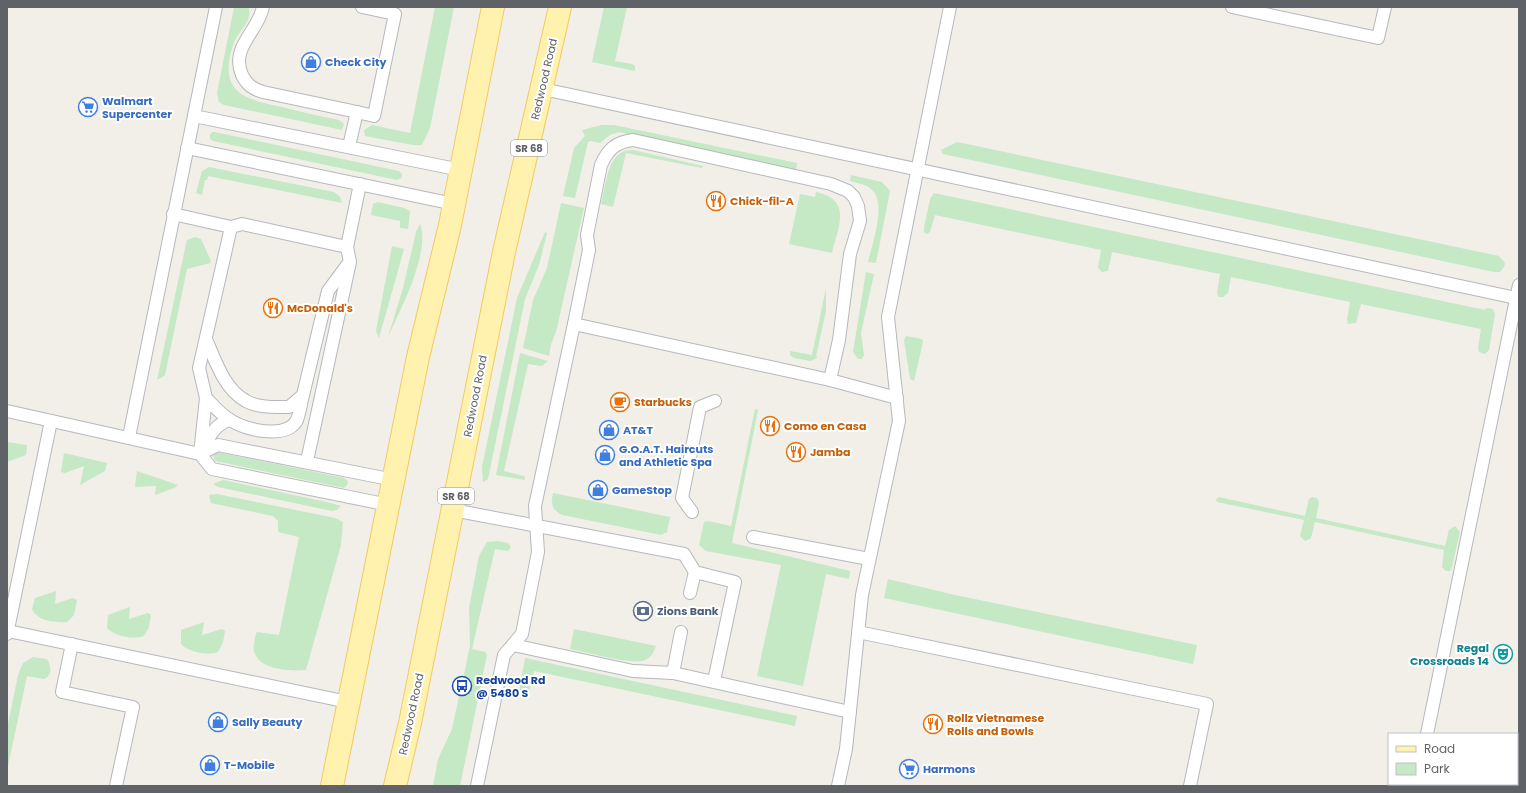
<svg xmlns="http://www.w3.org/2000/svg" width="1526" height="793" font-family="Poppins,sans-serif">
  <rect width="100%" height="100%" fill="#f1efe8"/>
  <!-- green -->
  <g fill="#c5e8c5">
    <path d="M234,7H249C252,24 238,30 233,45C218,92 243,99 282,107C301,112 320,116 339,120L344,124L342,130L224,105L219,102L217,93Z"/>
    <path d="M435,7H454L430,128L422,145H413L365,136L364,130L372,125L410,133Z"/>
    <path d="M604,7H627L615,61L632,64L635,66V71L592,62Z"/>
    <path d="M601,125H614L797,163L796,170L619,132L610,135L600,143L591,141L588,142L575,198L563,196L574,148L585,136L582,130Z"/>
    <path d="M215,132L399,171L402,174L401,178L397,180L213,141L210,139V135L212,132Z"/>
    <path d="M957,142L1499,256L1505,263L1504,267L1500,272H1494L943,154L941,150Z"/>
    <path d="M633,150L703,166L702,168L626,153L613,207L601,204C606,186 607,148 633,150Z"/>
    <path d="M209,167L334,192L340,197L342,203L208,176L207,180H205L202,195L196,193L202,171Z"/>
    <path d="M851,175L882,182L890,191L876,263L868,262C872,244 887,204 872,190C866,184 858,183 850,181Z"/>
    <path d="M816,192C853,200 838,227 832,253L789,244L800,194L815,197Z"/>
    <path d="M934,193L1485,310L1487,308L1493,309L1495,314L1489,350L1485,354L1479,352L1478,348L1481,329L1361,304L1356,323L1348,324L1347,319L1350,302L1231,277L1228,293L1223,297H1219L1217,293L1220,274L1112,252L1108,271L1102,272L1098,268L1101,250L935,215L930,232L927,234L924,232V228L930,199Z"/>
    <path d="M378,202L404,208L410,211L408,229L400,228V221L371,215L373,204Z"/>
    <path d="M561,203L584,208L556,332L551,344L549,356L523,348L533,300L547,268Z"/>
    <path d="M420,224C431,251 400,311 388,337L403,288L416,232Z"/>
    <path d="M545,232L547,233L539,265L525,299L488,479L483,482L482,467L517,298Z"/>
    <path d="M195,237L201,239L211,261L210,263L187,269L165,375L157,380L186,244L187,240Z"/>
    <path d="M392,246L404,249L379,338L376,331Z"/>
    <path d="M866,272L874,274L861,333L864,355L862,359H858L853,352Z"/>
    <path d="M826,288V311L816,356L818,357L811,361L794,358L790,355V351L812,355Z"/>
    <path d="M906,336L922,339L923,342L914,381L910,379L904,340Z"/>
    <path d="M520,353L548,361L542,366L528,364L504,471L524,476L525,480L496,475Z"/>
    <path d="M755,409L758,410L732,543L850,571L849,579L826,574L803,686L757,676L781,565L706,551L699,545L704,522L708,521L731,526Z"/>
    <path d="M7,442L27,445L26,455L7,462Z"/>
    <path d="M217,452L344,478L348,481L347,485L344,488L215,461L213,456Z"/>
    <path d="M64,453L107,463L105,471L80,485L84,466L65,473L61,472Z"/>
    <path d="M137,471L178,485L174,488L155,495L156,486L135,487Z"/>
    <path d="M223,480L331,503L341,506L337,510L332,511L218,487L213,484Z"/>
    <path d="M553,493L670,517L667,532L661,535L562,515C551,509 551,503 553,493Z"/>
    <path d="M217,494L335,518L343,522L341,545L306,670C288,672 250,669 254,644C255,640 255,635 257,632L279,635L299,537L278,532V521L273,516L211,503L209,495Z"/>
    <path d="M1219,497L1305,516L1309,499L1312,497L1317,498L1319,502L1316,518L1445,546L1449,530L1455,526L1460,532L1452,567L1450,571H1446L1442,567L1444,550L1315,522L1311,538L1305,541L1300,536L1304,520L1217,502L1216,499Z"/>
    <path d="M498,541L508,543L511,547L508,551L495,549L472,649L485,652L487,655L460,786H433L438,759L452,729L460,692L468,693L470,682L463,680L470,645L469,608L479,556L487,542Z"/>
    <path d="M888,579L955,595L1197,645L1193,664L884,598Z"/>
    <path d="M56,591L55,604L73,598L77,600L74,615L67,622C56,623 37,621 32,609L35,598Z"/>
    <path d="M130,607L129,619L148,613L151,615L149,627L144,636C134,640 114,636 107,628L108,615Z"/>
    <path d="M204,622L202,635L222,629L225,631L223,642L218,652C208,656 188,652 181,644V630Z"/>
    <path d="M574,629L656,646C654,653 650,659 642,661C628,664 586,652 570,649Z"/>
    <path d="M33,657L47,659C51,666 53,675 44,679L27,676L7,771V729L18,675L23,663Z"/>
    <path d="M525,658L797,716L795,726L534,671L529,692L523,696L519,691Z"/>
  </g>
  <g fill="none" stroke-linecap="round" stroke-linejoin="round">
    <!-- lane casing -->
    <g stroke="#b5b8bc" stroke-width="14">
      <g id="lane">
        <path d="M263,7C258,32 230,47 242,75C247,85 253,89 263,92L357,112"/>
        <path d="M1232,7L1378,38L1385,7"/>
        <path d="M543,89L1516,298"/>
        <path d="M194,116L461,170"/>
        <path d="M349,146L357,112L374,116L395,14L362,7"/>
        <path d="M187,148L454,204"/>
        <path d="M173,214L231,227"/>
        <path d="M574,324L589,250L587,235L601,165C608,149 616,142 633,140L831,184L848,191L854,197L858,206L860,221L850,254L839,340L830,380"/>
        <path d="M206,339C215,360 224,389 246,401C258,408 276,407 289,407L303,395L328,291L348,264"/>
        <path d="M206,398C213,405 220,414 229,419C243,430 287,440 297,420C300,412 301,403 303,395"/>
        <path d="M7,411L200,454L212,469L389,505"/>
        <path d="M129,437L216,7"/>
        <path d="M203,448C210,435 215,425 229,420"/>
        <path d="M200,454L206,398L199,368L231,227L242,224L347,247"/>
        <path d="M200,454L218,445L394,480"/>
        <path d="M307,461L350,262L347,247L360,184"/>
        <path d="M453,510L684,554L695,572L735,582L714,681"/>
        <path d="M692,512L682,498L700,407L715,401"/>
        <path d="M753,537L869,559"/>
        <path d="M690,593L695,572"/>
        <path d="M8,631L348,702"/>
        <path d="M858,632L1207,704L1190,786"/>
        <path d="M7,634L51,421"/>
        <path d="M72,644L62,692L133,707L116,786"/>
        <path d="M513,645L633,671L673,673L850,712"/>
        <path d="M673,673L681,632"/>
        <path d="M1427,734L1519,285"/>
        <path d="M477,786L504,655L522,634L538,552L535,506L574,324L830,380L897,398"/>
        <path d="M838,786L846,749L862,595L899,421L888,317L950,7"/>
        <path d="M1417,786V784"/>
      </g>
    </g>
    <!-- primary casing -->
    <g stroke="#f2c960" stroke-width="24">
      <g id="primary">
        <path d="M332,786L418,357L450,225L493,7"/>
        <path d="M395,786L410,723L504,252L560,7"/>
      </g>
    </g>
    <!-- lane -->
    <use href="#lane" stroke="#fff" stroke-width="12"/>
    <!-- primary -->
    <use href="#primary" stroke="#fff2af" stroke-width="22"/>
  </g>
  <!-- icons -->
  <defs>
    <g id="shop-ring" transform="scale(1)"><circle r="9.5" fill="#fff" stroke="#3f7fe0" stroke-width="1.5"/><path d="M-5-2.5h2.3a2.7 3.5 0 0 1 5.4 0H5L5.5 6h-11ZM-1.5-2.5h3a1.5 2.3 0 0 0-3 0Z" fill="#3f7fe0"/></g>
    <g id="supermarket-ring" transform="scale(1)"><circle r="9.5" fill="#fff" stroke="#3f7fe0" stroke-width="1.5"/><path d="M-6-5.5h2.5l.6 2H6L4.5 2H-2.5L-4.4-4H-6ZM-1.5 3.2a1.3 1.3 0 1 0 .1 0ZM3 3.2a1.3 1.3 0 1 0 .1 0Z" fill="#3f7fe0"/></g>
    <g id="restaurant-ring" transform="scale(1)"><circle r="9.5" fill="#fff" stroke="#e8710a" stroke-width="1.5"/><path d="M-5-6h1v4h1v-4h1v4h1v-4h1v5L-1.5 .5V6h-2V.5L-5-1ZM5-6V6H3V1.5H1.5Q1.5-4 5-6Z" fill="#e8710a"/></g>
    <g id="cafe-ring" transform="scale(1)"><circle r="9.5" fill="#fff" stroke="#e8710a" stroke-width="1.5"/><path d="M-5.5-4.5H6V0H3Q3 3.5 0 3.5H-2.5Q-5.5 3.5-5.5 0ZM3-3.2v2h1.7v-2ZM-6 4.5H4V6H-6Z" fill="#e8710a"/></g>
    <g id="bank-ring" transform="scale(1)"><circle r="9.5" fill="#fff" stroke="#5c6f8a" stroke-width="1.5"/><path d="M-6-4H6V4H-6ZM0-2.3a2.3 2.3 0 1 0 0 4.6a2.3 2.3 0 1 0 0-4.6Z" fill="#5c6f8a"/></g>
    <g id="theatre-ring" transform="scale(1)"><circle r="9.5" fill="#fff" stroke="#0f9aa8" stroke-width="1.5"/><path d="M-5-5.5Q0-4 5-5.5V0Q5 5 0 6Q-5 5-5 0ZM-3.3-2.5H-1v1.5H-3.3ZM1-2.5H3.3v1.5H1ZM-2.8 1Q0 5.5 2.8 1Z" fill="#0f9aa8"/></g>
    <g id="bus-ring" transform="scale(1)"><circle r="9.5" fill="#fff" stroke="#1a4fb4" stroke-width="1.5"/><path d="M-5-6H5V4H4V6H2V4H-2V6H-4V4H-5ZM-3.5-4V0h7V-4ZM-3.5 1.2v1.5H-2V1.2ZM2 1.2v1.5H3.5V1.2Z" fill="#1a4fb4"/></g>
  </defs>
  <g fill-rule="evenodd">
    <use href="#shop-ring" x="311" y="62"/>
    <use href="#supermarket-ring" x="88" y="107"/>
    <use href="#restaurant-ring" x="716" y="201"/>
    <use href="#restaurant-ring" x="273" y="308"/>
    <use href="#cafe-ring" x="620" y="402"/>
    <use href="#restaurant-ring" x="770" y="426"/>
    <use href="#shop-ring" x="609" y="430"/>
    <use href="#restaurant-ring" x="796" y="452"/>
    <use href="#shop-ring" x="605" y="455"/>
    <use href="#shop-ring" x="598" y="490"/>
    <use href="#bank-ring" x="643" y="611"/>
    <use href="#theatre-ring" x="1503" y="654"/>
    <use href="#bus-ring" x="462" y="686"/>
    <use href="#shop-ring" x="218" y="722"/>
    <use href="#restaurant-ring" x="933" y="724"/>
    <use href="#shop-ring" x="210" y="765"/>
    <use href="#supermarket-ring" x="909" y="769"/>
  </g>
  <g text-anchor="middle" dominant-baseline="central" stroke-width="4" stroke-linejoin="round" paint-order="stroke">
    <!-- shield labels -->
    <g fill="#fff" stroke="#8f9295" stroke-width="1">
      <rect x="511" y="140" width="36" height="16" rx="3"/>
      <rect x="438" y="488" width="36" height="16" rx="3"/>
    </g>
    <g font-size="10" font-weight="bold" fill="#5f6368">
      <text x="529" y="148">SR 68</text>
      <text x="456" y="496">SR 68</text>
    </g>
    <!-- shop labels -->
    <g font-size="11" font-weight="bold" fill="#366cbe" stroke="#fff" text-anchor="start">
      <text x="325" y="62">Check City</text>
      <text x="102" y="101">Walmart<tspan x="102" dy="13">Supercenter</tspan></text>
      <text x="623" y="430">AT&amp;T</text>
      <text x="619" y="449">G.O.A.T. Haircuts<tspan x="619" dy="13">and Athletic Spa</tspan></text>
      <text x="612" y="490">GameStop</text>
      <text x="232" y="722">Sally Beauty</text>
      <text x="224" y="765">T-Mobile</text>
      <text x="923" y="769">Harmons</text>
    </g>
    <!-- street labels -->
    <g font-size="11" fill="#5f6368" stroke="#fff">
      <text transform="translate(544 79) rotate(-77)">Redwood Road</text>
      <text transform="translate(475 396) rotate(-79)">Redwood Road</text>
      <text transform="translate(411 714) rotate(-78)">Redwood Road</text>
    </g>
    <!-- food labels -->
    <g font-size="11" font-weight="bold" fill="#c56008" stroke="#fff" text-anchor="start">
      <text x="730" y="201">Chick-fil-A</text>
      <text x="287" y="308">McDonald's</text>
      <text x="634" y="402">Starbucks</text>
      <text x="784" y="426">Como en Casa</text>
      <text x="810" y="452">Jamba</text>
      <text x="947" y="718">Rollz Vietnamese<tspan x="947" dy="13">Rolls and Bowls</tspan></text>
    </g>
    <!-- service labels -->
    <g font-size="11" font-weight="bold" fill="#4e5e75" stroke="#fff" text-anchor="start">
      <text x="657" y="611">Zions Bank</text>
    </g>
    <!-- culture labels -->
    <g font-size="11" font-weight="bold" fill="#0d838f" stroke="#fff" text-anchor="end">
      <text x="1489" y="648">Regal<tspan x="1489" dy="13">Crossroads 14</tspan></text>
    </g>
    <!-- transit labels -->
    <g font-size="11" font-weight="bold" fill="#164399" stroke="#fff" text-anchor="start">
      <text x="476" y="680">Redwood Rd<tspan x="476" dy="13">@ 5480 S</tspan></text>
    </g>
  </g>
  <!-- border -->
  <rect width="1526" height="793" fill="none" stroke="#5f6368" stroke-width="16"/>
  <!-- legend -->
  <rect x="1388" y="733" width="130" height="52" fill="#ffffff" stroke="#bfc1c3"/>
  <rect x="1396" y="746" width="20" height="6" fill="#fff2af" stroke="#bfc1c3"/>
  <text x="1424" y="753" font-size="12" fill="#5f6368">Road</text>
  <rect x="1396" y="763" width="20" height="12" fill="#c5e8c5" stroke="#bfc1c3"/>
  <text x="1424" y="773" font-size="12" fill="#5f6368">Park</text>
</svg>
